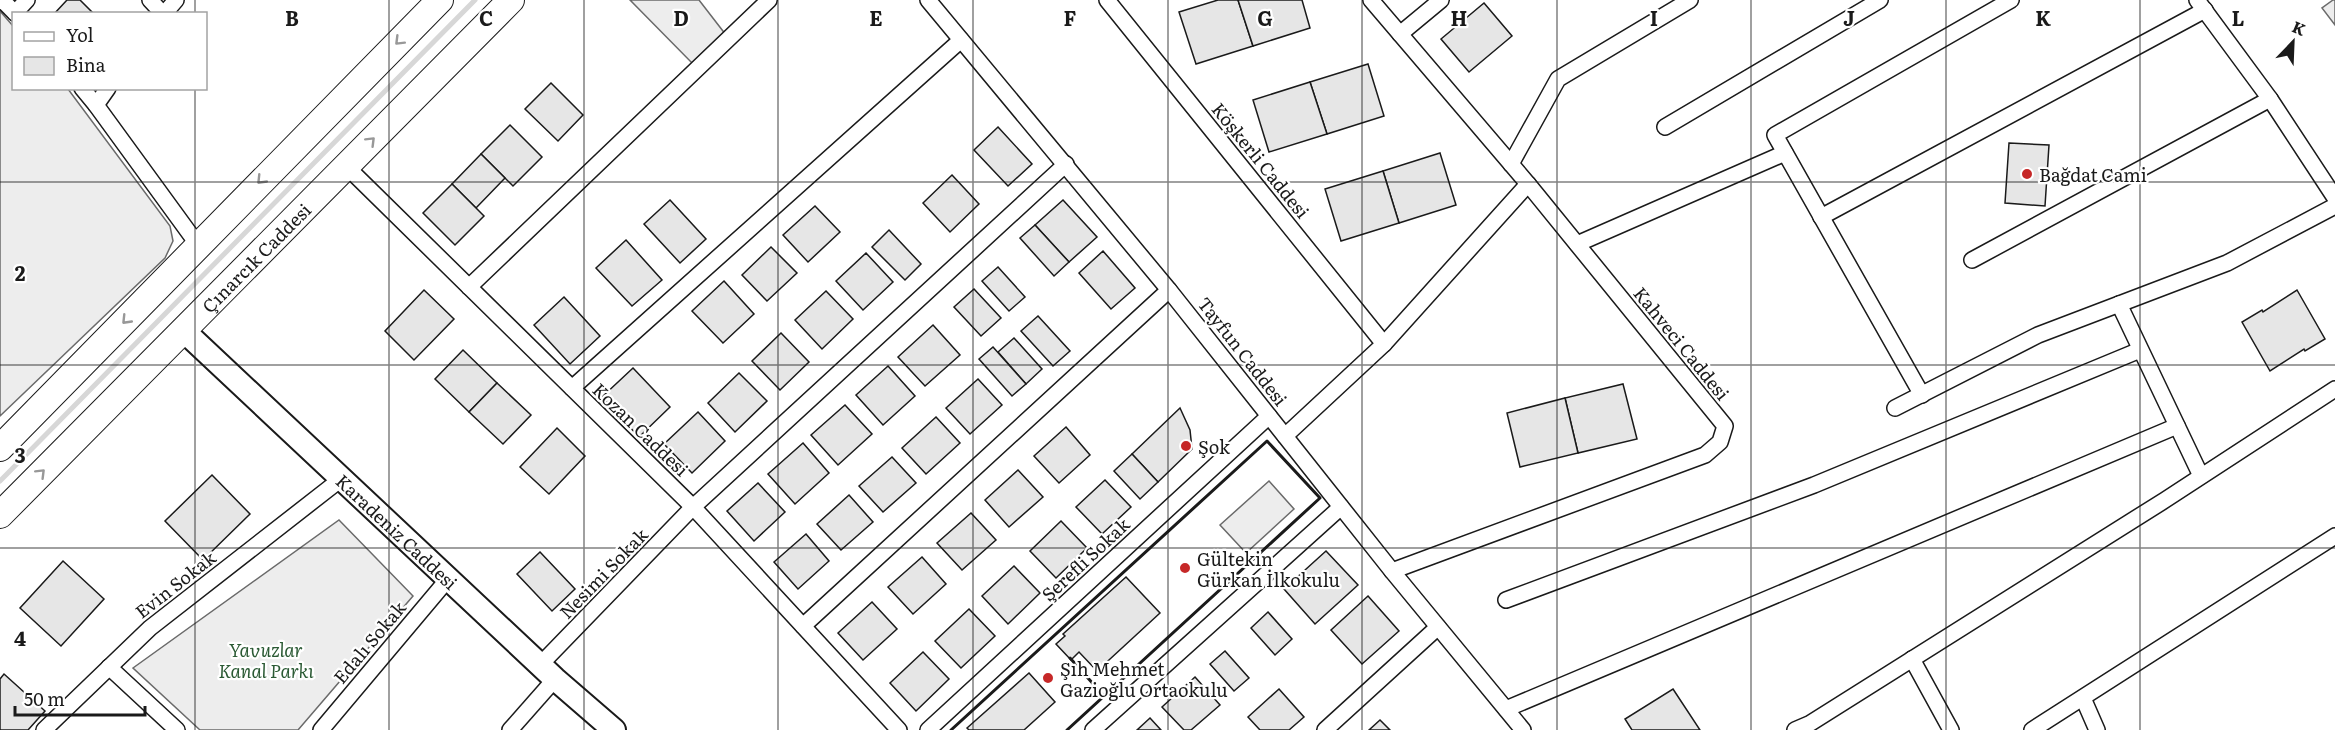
<svg xmlns="http://www.w3.org/2000/svg" width="2335" height="730" font-family="Literata,serif">
  <rect width="100%" height="100%" fill="#fff"/>
  <!-- built -->
  <g fill="#ededed" stroke="#6a6a6a" stroke-width="1.5">
    <path d="M630,0H699L726,35L694,65Z"/>
    <path d="M2333,0H2335V25L2322,8Z"/>
    <path d="M0,11L13,26L14,88L68,89L170,226L173,241L165,258L0,416Z"/>
    <path d="M1269,481L1294,509L1246,553L1220,525Z"/>
    <path d="M339,520L413,596L298,730H200L133,668Z"/>
  </g>
  <g fill="none" stroke-linecap="round" stroke-linejoin="round">
    <!-- stream -->
    <path stroke="#d7d7d7" stroke-width="5" d="M0,481L475,0"/>
  </g>
  <!-- building -->
  <g fill="#e6e6e6" stroke="#1a1a1a" stroke-width="1.5">
    <path d="M67,0H80L94,14H54Z"/>
    <path d="M1218,0H1238L1253,46L1196,64L1179,12Z"/>
    <path d="M1238,0H1302L1310,28L1253,46Z"/>
    <path d="M1484,3L1512,36L1469,72L1441,39Z"/>
    <path d="M1368,64L1384,116L1327,134L1310,82Z"/>
    <path d="M1310,82L1327,134L1269,152L1253,100Z"/>
    <path d="M551,83L583,115L558,141L525,109Z"/>
    <path d="M510,125L542,157L513,186L481,154Z"/>
    <path d="M998,127L1032,164L1008,186L974,150Z"/>
    <path d="M2009,143L2049,145L2045,206L2005,203Z"/>
    <path d="M1440,153L1456,205L1399,223L1383,171Z"/>
    <path d="M481,154L505,178L476,208L452,184Z"/>
    <path d="M1383,171L1399,223L1341,241L1325,189Z"/>
    <path d="M952,175L979,204L950,232L923,203Z"/>
    <path d="M452,184L484,216L455,245L423,213Z"/>
    <path d="M670,200L706,239L680,263L644,224Z"/>
    <path d="M1063,200L1097,237L1069,262L1035,225Z"/>
    <path d="M815,206L840,232L808,262L783,235Z"/>
    <path d="M1035,225L1069,262L1054,276L1020,238Z"/>
    <path d="M889,230L921,264L905,280L872,247Z"/>
    <path d="M626,240L662,280L632,306L596,268Z"/>
    <path d="M771,247L797,273L767,301L742,275Z"/>
    <path d="M1103,251L1135,288L1111,309L1079,273Z"/>
    <path d="M866,253L893,282L863,310L836,281Z"/>
    <path d="M998,267L1025,297L1009,311L982,281Z"/>
    <path d="M724,281L754,314L723,343L692,311Z"/>
    <path d="M974,289L1001,318L981,336L954,307Z"/>
    <path d="M424,290L454,319L414,360L385,331Z"/>
    <path d="M2297,290L2325,339L2305,351L2304,349L2270,371L2242,322L2262,310L2263,312Z"/>
    <path d="M826,291L853,319L822,349L795,320Z"/>
    <path d="M564,297L600,336L570,364L534,325Z"/>
    <path d="M1038,316L1070,351L1053,366L1021,331Z"/>
    <path d="M933,325L960,355L925,386L898,357Z"/>
    <path d="M781,333L809,362L780,390L752,361Z"/>
    <path d="M1014,338L1042,369L1026,384L998,352Z"/>
    <path d="M993,347L1026,384L1012,396L979,359Z"/>
    <path d="M463,350L497,383L469,412L435,379Z"/>
    <path d="M888,366L915,396L883,425L856,395Z"/>
    <path d="M633,368L670,407L639,437L602,397Z"/>
    <path d="M739,373L767,401L735,432L708,403Z"/>
    <path d="M978,379L1002,405L970,434L946,408Z"/>
    <path d="M497,383L531,415L503,444L469,412Z"/>
    <path d="M1623,384L1637,439L1578,453L1565,398Z"/>
    <path d="M1565,398L1578,453L1520,467L1507,413Z"/>
    <path d="M845,405L872,434L838,465L811,435Z"/>
    <path d="M1180,408L1190,430L1192,449L1158,482L1132,454Z"/>
    <path d="M698,412L725,441L692,473L664,444Z"/>
    <path d="M936,417L960,443L926,474L902,448Z"/>
    <path d="M1066,427L1090,455L1059,483L1034,456Z"/>
    <path d="M557,428L585,456L549,494L520,467Z"/>
    <path d="M803,443L829,473L795,504L768,474Z"/>
    <path d="M1132,454L1158,482L1140,499L1114,471Z"/>
    <path d="M892,457L916,483L883,512L859,486Z"/>
    <path d="M1018,470L1043,497L1009,527L985,500Z"/>
    <path d="M212,475L250,514L203,560L165,521Z"/>
    <path d="M1105,480L1131,507L1102,534L1076,507Z"/>
    <path d="M758,483L785,512L754,541L727,511Z"/>
    <path d="M849,495L873,522L841,550L817,524Z"/>
    <path d="M971,513L996,540L962,570L937,543Z"/>
    <path d="M1061,521L1087,548L1056,578L1030,551Z"/>
    <path d="M806,534L829,561L798,589L774,562Z"/>
    <path d="M1326,551L1358,585L1315,624L1284,589Z"/>
    <path d="M540,552L575,589L552,611L517,574Z"/>
    <path d="M922,557L946,584L913,614L888,587Z"/>
    <path d="M63,561L104,599L61,646L20,608Z"/>
    <path d="M1014,566L1040,593L1008,624L982,596Z"/>
    <path d="M1126,577L1160,613L1097,671L1079,652L1071,660L1056,644L1065,636L1063,634Z"/>
    <path d="M1368,596L1399,631L1362,664L1331,630Z"/>
    <path d="M872,602L897,629L863,660L838,633Z"/>
    <path d="M969,609L995,636L961,668L935,641Z"/>
    <path d="M1268,612L1292,639L1275,655L1251,628Z"/>
    <path d="M1225,651L1249,678L1234,691L1210,664Z"/>
    <path d="M923,652L949,679L916,711L890,683Z"/>
    <path d="M1029,673L1055,702L1024,730H969L967,728Z"/>
    <path d="M4,674L45,711L28,730H0V679Z"/>
    <path d="M1195,677L1220,705L1191,730H1184L1162,707Z"/>
    <path d="M1279,689L1304,717L1289,730H1260L1248,717Z"/>
    <path d="M1673,689L1700,730H1632L1625,719Z"/>
    <path d="M1150,718L1161,730H1137Z"/>
    <path d="M1380,720L1390,730H1369Z"/>
  </g>
  <g fill="none" stroke-linecap="round" stroke-linejoin="round">
    <!-- street casing -->
    <g stroke="#1a1a1a" stroke-width="18">
      <g id="street">
        <path d="M2,0L16,14"/>
        <path d="M150,0L163,14"/>
        <path d="M928,0L1169,290L1392,571L1523,730"/>
        <path d="M1107,0L1384,344"/>
        <path d="M1371,0L1528,184L1725,426L1720,442L1705,455L1392,571"/>
        <path d="M2197,0L2270,99L2335,198"/>
        <path d="M15,13L27,0"/>
        <path d="M164,14L176,0"/>
        <path d="M1400,34L1441,0"/>
        <path d="M82,88L96,105L198,245"/>
        <path d="M96,105L108,88"/>
        <path d="M1665,127L1880,0"/>
        <path d="M1511,164L1558,79L1690,0"/>
        <path d="M346,166L693,507L899,730"/>
        <path d="M1821,217L2205,10"/>
        <path d="M1577,244L1785,153"/>
        <path d="M1972,260L2270,99"/>
        <path d="M469,287L769,0"/>
        <path d="M2119,304L2201,476"/>
        <path d="M572,388L961,40"/>
        <path d="M1922,395L1775,135L2011,0"/>
        <path d="M1895,408L2038,335L2227,263L2335,206"/>
        <path d="M1285,436L1384,344L1528,184"/>
        <path d="M1506,600L1814,485L2140,350"/>
        <path d="M803,626L1169,290"/>
        <path d="M1912,659L1951,730"/>
        <path d="M540,665L693,507L1066,164"/>
        <path d="M109,667L177,730"/>
        <path d="M2083,698L2097,730"/>
        <path d="M1506,709L2177,426"/>
        <path d="M44,730L150,628L341,479"/>
        <path d="M321,730L448,579"/>
        <path d="M510,730L555,679"/>
        <path d="M928,730L1269,416"/>
        <path d="M1093,730L1341,507"/>
        <path d="M1325,730L1438,627"/>
        <path d="M1795,730L1809,724L2165,500L2335,389"/>
        <path d="M2032,730L2335,536"/>
      </g>
    </g>
    <!-- secondary casing -->
    <g stroke="#1a1a1a" stroke-width="26">
      <g id="secondary">
        <path id="s1" d="M183,330L555,679L614,730"/>
      </g>
    </g>
    <!-- primary casing -->
    <g stroke="#1a1a1a" stroke-width="28">
      <g id="primary">
        <path d="M0,448L440,0"/>
        <path id="s2" d="M0,515L511,0"/>
      </g>
    </g>
    <!-- street -->
    <use href="#street" stroke="#fff" stroke-width="15"/>
    <!-- secondary -->
    <use href="#secondary" stroke="#fff" stroke-width="22"/>
    <!-- primary -->
    <use href="#primary" stroke="#fff" stroke-width="26"/>
    <!-- wall -->
    <g stroke="#1a1a1a" stroke-width="3">
      <path d="M1070,658L1104,696"/>
      <path d="M951,730L1267,441L1320,498L1067,730"/>
    </g>
  </g>
  <!-- one-way arrows -->
  <defs><path id="oneway-chevron" d="M-2-3.5L2.5 0L-2 3.5" fill="none" stroke-width="1.6" stroke-linecap="round" stroke-linejoin="round" transform="scale(1.5)"/></defs>
  <g stroke="#989898">
    <use href="#oneway-chevron" transform="translate(399 41) rotate(135)"/>
    <use href="#oneway-chevron" transform="translate(371 141) rotate(-45)"/>
    <use href="#oneway-chevron" transform="translate(261 180) rotate(134)"/>
    <use href="#oneway-chevron" transform="translate(126 320) rotate(134)"/>
    <use href="#oneway-chevron" transform="translate(41 473) rotate(-45)"/>
  </g>
  <!-- grid -->
  <path fill="none" stroke="#1a1a1a" stroke-width="1.5" stroke-opacity="0.55" d="M195,0V14M389,0V730M584,0V730M778,0V730M973,0V730M1168,0V730M1362,0V730M1557,0V730M1751,0V730M1946,0V730M2140,0V730M195,88V730M0,182H2335M0,365H2335M0,548H2335"/>
  <!-- markers -->
  <g fill="#c62828" stroke="#fff" stroke-width="2">
    <circle cx="2027" cy="174" r="6"/>
    <circle cx="1186" cy="446" r="6"/>
    <circle cx="1185" cy="568" r="6"/>
    <circle cx="1048" cy="678" r="6"/>
  </g>
  <g text-anchor="middle" dominant-baseline="central" stroke-width="4.5" stroke-linejoin="round" paint-order="stroke">
    <!-- street labels -->
    <g font-size="18" fill="#1a1a1a" stroke="#fff">
      <text transform="translate(1261 160) rotate(51)">Köşkerli Caddesi</text>
      <text stroke="none"><textPath href="#s2" startOffset="363">Çınarcık Caddesi</textPath></text>
      <text transform="translate(1682 343) rotate(51)">Kahveci Caddesi</text>
      <text transform="translate(1243 351) rotate(52)">Tayfun Caddesi</text>
      <text transform="translate(641 429) rotate(44)">Kozan Caddesi</text>
      <text stroke="none"><textPath href="#s1" startOffset="294">Karadeniz Caddesi</textPath></text>
      <text transform="translate(1085 559) rotate(-43)">Şerefli Sokak</text>
      <text transform="translate(603 573) rotate(-46)">Nesimi Sokak</text>
      <text transform="translate(175 584) rotate(-38)">Evin Sokak</text>
      <text transform="translate(369 642) rotate(-50)">Edalı Sokak</text>
    </g>
    <!-- poi labels -->
    <g font-size="18" fill="#1a1a1a" stroke="#fff" text-anchor="start">
      <text x="2039" y="174">Bağdat Cami</text>
      <text x="1198" y="446">Şok</text>
      <text x="1197" y="558">Gültekin<tspan x="1197" dy="21">Gürkan İlkokulu</tspan></text>
      <text x="1060" y="668">Şıh Mehmet<tspan x="1060" dy="21">Gazioğlu Ortaokulu</tspan></text>
    </g>
    <!-- park labels -->
    <g font-size="18" font-style="italic" fill="#2b5a34" stroke="#fff">
      <text x="266" y="649">Yavuzlar<tspan x="266" dy="21">Kanal Parkı</tspan></text>
    </g>
  </g>
  <g font-size="20" text-anchor="middle" font-weight="bold" fill="#1a1a1a" stroke="#fff" stroke-width="4.5" stroke-linejoin="round" paint-order="stroke">
    <text x="292" y="26">B</text>
    <text x="486" y="26">C</text>
    <text x="681" y="26">D</text>
    <text x="876" y="26">E</text>
    <text x="1070" y="26">F</text>
    <text x="1265" y="26">G</text>
    <text x="1459" y="26">H</text>
    <text x="1654" y="26">I</text>
    <text x="1849" y="26">J</text>
    <text x="2043" y="26">K</text>
    <text x="2238" y="26">L</text>
    <text x="20" y="281">2</text>
    <text x="20" y="463">3</text>
    <text x="20" y="646">4</text>
  </g>
  <!-- legend -->
  <rect x="12" y="12" width="195" height="78" fill="#ffffff" stroke="#a3a3a3" stroke-width="1.5"/>
  <rect x="24" y="32" width="30" height="9" fill="#ffffff" stroke="#a3a3a3" stroke-width="1.5"/>
  <text x="66" y="42" font-size="18" fill="#1a1a1a">Yol</text>
  <rect x="24" y="57" width="30" height="18" fill="#e6e6e6" stroke="#a3a3a3" stroke-width="1.5"/>
  <text x="66" y="72" font-size="18" fill="#1a1a1a">Bina</text>
  <!-- north arrow -->
  <g transform="translate(2293 42) rotate(23)" stroke="#ffffff" stroke-width="4.5" paint-order="stroke">
  <path d="M0-4.5L10 22L0 15L-10 22Z" fill="#1a1a1a"/>
  <text y="-9" font-size="16" font-weight="bold" text-anchor="middle" fill="#1a1a1a">K</text>
  </g>
  <!-- scale -->
  <path d="M15 706v9h130v-9" fill="none" stroke="#1a1a1a" stroke-width="3"/>
  <text x="24" y="706" font-size="18" fill="#1a1a1a" stroke="#ffffff" stroke-width="4.5" paint-order="stroke">50 m</text>
</svg>
